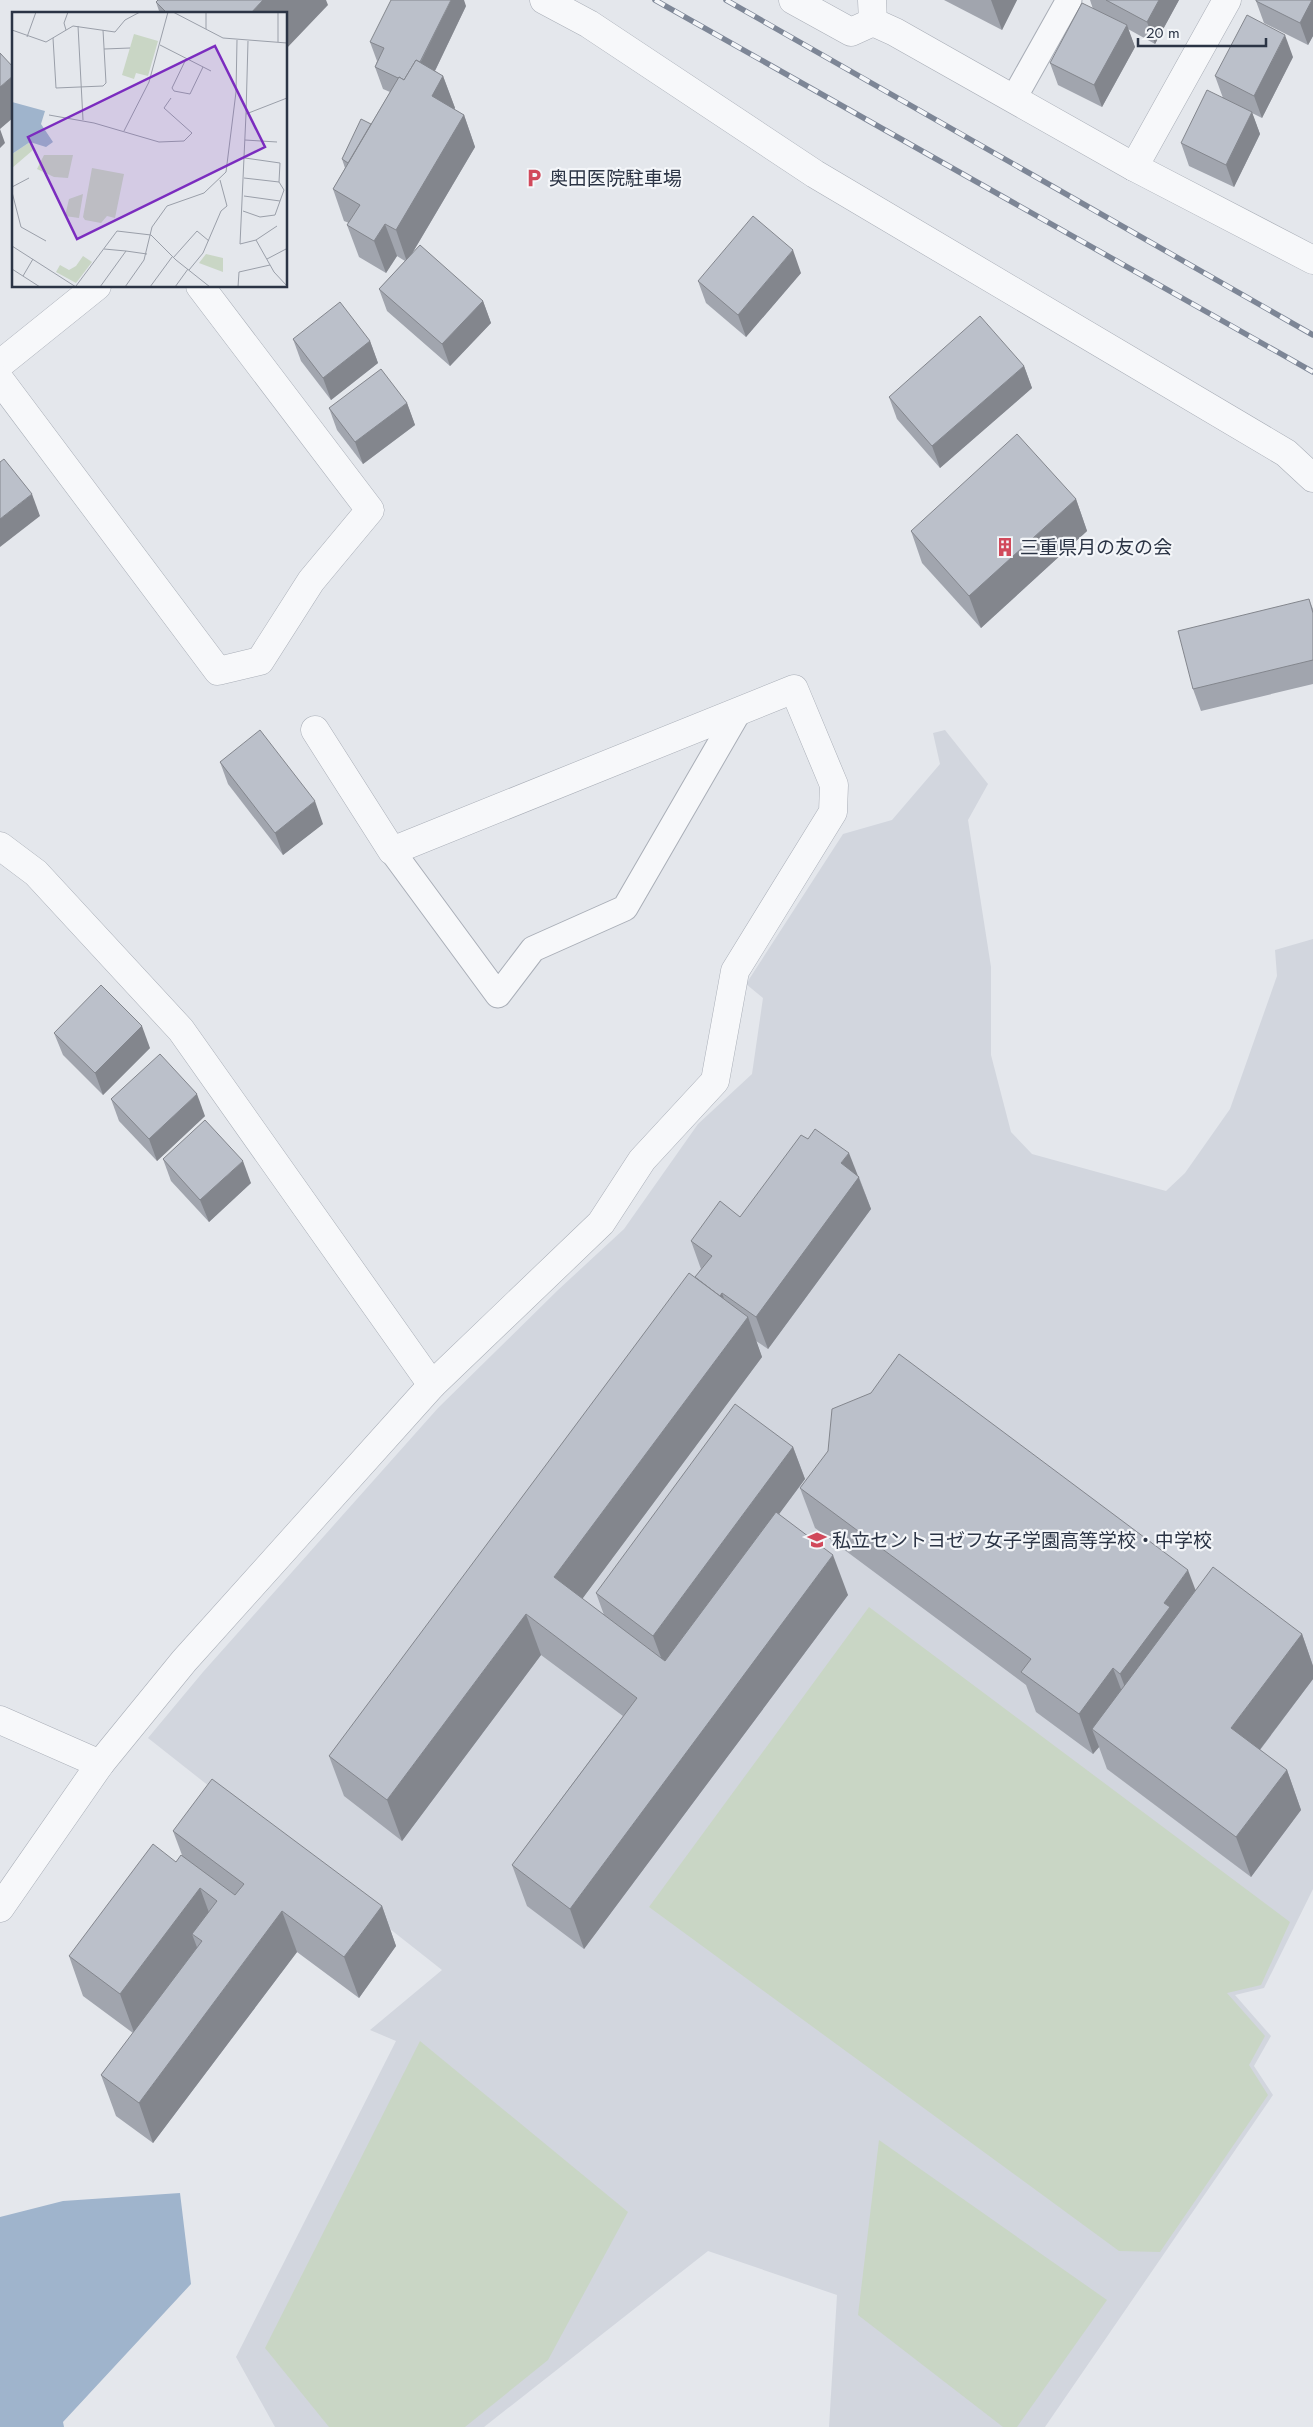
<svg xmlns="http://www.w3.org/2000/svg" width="1313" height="2427" font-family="Jost,'Noto Sans JP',sans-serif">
  <rect width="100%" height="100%" fill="#e4e7ec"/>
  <!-- built -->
  <path fill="#d2d6de" d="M945,730L988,784L968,820L991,967V1055L1011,1132L1032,1154L1166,1191L1185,1173L1230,1109L1277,976L1275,950L1313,939V1889L1264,1988L1235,1995L1271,2036L1254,2066L1273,2095L1045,2427H829L837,2295L708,2251L484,2427H275L236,2357L396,2041L370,2030L442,1970L148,1738L203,1672L438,1408L558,1290L624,1229L698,1124L752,1074L763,998L746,984L843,834L892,820L940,764L933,733Z"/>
  <!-- green -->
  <g fill="#c9d6c5">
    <path d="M869,1607L1290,1922L1261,1985L1227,1993L1265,2036L1249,2065L1268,2095L1160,2252L1119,2251L649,1907Z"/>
    <path d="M420,2041L628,2212L548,2360L465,2427H329L265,2348Z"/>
    <path d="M879,2140L1107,2300L1017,2427H1003L858,2315Z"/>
  </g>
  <!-- water -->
  <path fill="#9fb4cc" d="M180,2193L191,2284L63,2422L64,2427H0V2217L63,2201Z"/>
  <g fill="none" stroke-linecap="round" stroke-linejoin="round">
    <!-- lane casing -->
    <g stroke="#a9aeb7" stroke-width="27">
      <g id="lane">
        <path d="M1014,98L1069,0"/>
        <path d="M392,851L498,995L533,949L625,908L739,711"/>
      </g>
    </g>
    <!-- street casing -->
    <g stroke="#a9aeb7" stroke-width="29">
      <g id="street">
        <path d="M544,0L589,24L815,174L1286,453L1313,478"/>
        <path d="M793,0L851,32L873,22"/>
        <path d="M872,0L873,22L895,32L1134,167L1313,260"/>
        <path d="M1134,167L1227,0"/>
        <path d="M0,364L97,286"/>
        <path d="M0,380L218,671L260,661L311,581L370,510L200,286"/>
        <path d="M0,846L36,873L181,1030L432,1385"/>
        <path d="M0,1720L100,1764"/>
        <path d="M0,1908L100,1764L184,1661L432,1385L601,1223L642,1160L715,1081L735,971L833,812L834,785L794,689L392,851L315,730"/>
      </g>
    </g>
    <!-- lane -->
    <use href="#lane" stroke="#f7f8fa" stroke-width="25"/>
    <!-- street -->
    <use href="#street" stroke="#f7f8fa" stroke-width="28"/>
    <!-- rail casing -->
    <g stroke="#7d8696" stroke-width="5.5">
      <g id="rail">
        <path d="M655,0L1313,372"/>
        <path d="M726,0L1313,335"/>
      </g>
    </g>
    <!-- rail -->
    <use href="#rail" stroke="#f4f6f9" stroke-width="4" stroke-dasharray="11" stroke-linecap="butt"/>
  </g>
  <!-- wall -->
  <g fill="#a1a5ae">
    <path d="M944,0H1017L1002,30Z"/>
    <path d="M1090,0H1179L1155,44L1128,29L1135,47L1102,107L1058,85L1050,63L1093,9Z"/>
    <path d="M1313,0V36L1308,45L1264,23L1256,1Z"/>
    <path d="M156,2L328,5L286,14H160Z"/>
    <path d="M466,6L435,71L443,76L455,108L454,109L464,115L475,147L413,252L483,301L491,323L450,366L387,311L379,289L405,261L397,256L386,273L359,257L347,225L349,223L344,221L333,189L345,168L342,159L371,124L390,92L383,89L375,67L377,61L370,42Z"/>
    <path d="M1293,57L1262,118L1252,113L1260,134L1234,187L1189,166L1181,143L1223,98L1215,76Z"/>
    <path d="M801,273L746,337L706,303L698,281Z"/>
    <path d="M293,339L370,341L378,363L331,400L301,361Z"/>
    <path d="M1024,366L1032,388L940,468L897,419L889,397Z"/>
    <path d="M407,403L415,425L363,464L337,430L329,408Z"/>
    <path d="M1076,499L1087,531L981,628L922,563L911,531Z"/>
    <path d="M1309,599L1313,609V684L1201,711L1193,689Z"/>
    <path d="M220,762L323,824L283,855L228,784Z"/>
    <path d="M54,1033L150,1048L103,1095L63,1055Z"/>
    <path d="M111,1099L205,1116L157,1161L119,1121Z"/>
    <path d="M163,1159L251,1183L209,1222L171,1181Z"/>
    <path d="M857,1176L859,1177L871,1209L768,1349L756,1341L762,1357L582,1599L604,1615L596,1593L793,1447L805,1479L779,1514L848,1595L584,1949L527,1906L512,1865L623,1716L541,1655L402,1841L344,1796L329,1756L701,1269L691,1241L740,1217Z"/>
    <path d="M800,1488L1196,1590L1302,1634L1313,1666V1679L1260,1750L1287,1770L1301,1810L1251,1877L1107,1769L1099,1747L1093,1754L1036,1712L1026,1685L815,1528Z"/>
    <path d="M173,1831L382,1906L396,1946L359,1998L297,1952L153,2143L116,2116L101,2075L133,2033L83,1996L69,1956L176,1862L182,1855Z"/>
  </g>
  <!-- shaded-wall -->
  <g fill="#83868d">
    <path d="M263,0H326L328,5L286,49V14H250Z"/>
    <path d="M451,0H464L466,6L418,106L410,84Z"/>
    <path d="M991,0H1017L1002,30Z"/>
    <path d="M1159,0H1179L1155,44L1147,22Z"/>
    <path d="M1312,0H1313V36L1308,45L1300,23Z"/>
    <path d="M1127,25L1135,47L1102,107L1094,85Z"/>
    <path d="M1285,35L1293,57L1262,118L1254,96Z"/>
    <path d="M14,75V117L0,129L5,143L0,148V87Z"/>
    <path d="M443,76L455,108L443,128L432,96Z"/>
    <path d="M1252,112L1260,134L1234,187L1226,165Z"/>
    <path d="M464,115L475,147L407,262L396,230Z"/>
    <path d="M385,224L397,256L386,273L374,241Z"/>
    <path d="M793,250L801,273L746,337L738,315Z"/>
    <path d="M483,301L491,323L450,366L442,344Z"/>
    <path d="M370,341L378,363L331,400L323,378Z"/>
    <path d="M1024,366L1032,388L940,468L932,446Z"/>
    <path d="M407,403L415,425L363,464L355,442Z"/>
    <path d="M32,494L40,516L0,547V519Z"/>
    <path d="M1076,499L1087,531L981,628L969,596Z"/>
    <path d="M315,801L323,824L283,855L275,833Z"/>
    <path d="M142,1026L150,1048L103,1095L95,1073Z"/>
    <path d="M197,1094L205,1116L157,1161L149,1139Z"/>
    <path d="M849,1153L871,1209L768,1349L756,1317L841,1163Z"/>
    <path d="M243,1161L251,1183L209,1222L200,1200Z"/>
    <path d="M722,1293L733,1324L717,1300Z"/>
    <path d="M748,1317L762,1357L568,1618L554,1577Z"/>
    <path d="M793,1447L805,1479L665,1668L653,1636Z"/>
    <path d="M833,1555L848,1595L584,1949L570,1909Z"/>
    <path d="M1188,1570L1203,1610L1135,1714L1120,1674L1164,1603Z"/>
    <path d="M526,1614L541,1655L402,1841L387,1800Z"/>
    <path d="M1302,1634L1313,1666V1679L1246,1768L1231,1728Z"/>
    <path d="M1113,1668L1128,1708L1092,1729L1099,1747L1093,1754L1079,1714Z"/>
    <path d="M1287,1770L1301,1810L1251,1877L1236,1837Z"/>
    <path d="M200,1888L215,1929L192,1934L198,1950L135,2035L120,1994Z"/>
    <path d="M382,1906L396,1946L359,1998L344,1957Z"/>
    <path d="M282,1911L297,1952L153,2143L139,2103Z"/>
  </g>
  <!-- building -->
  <g fill="#bbc0ca" stroke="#83868d">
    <path d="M158,0H263L250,14H168L156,2Z"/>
    <path d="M391,0H451L420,62L416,60L404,80L399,77L398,78L375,67L384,48L370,42Z"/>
    <path d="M1106,0H1159L1147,22Z"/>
    <path d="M1256,0H1312L1300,23L1256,1Z"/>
    <path d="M1082,3L1127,25L1094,85L1050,63Z"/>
    <path d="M1247,15L1285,35L1254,96L1215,76Z"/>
    <path d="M0,53L14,68V75L0,87Z"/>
    <path d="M416,60L443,76L432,96L464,115L396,230L385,224L374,241L347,225L360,205L333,189L399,77L404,80Z"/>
    <path d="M1207,90L1252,112L1226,165L1181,143Z"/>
    <path d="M361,119L371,124L348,163L342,159Z"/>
    <path d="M753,216L793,250L738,315L698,281Z"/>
    <path d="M420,245L483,301L442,344L379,289Z"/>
    <path d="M340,302L370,341L323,378L293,339Z"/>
    <path d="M980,316L1024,366L932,446L889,397Z"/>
    <path d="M381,369L407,403L355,442L329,408Z"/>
    <path d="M1017,434L1076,499L969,596L911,531Z"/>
    <path d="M4,459L32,494L0,519V462Z"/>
    <path d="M1309,599L1313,613V660L1193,689L1178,631Z"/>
    <path d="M260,730L315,801L275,833L220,762Z"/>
    <path d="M101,985L142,1026L95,1073L54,1033Z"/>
    <path d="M160,1054L197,1094L149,1139L111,1099Z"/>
    <path d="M205,1120L243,1161L200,1200L163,1159Z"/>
    <path d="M815,1129L849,1153L841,1163L859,1177L756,1317L722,1293L720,1296L695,1277L712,1256L691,1241L720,1201L740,1217L801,1135L808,1139Z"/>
    <path d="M689,1273L748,1317L554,1577L665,1661L776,1512L833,1555L570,1909L512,1865L637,1698L526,1614L387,1800L329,1756Z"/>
    <path d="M899,1354L1188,1570L1164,1603L1170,1607L1120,1674L1113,1668L1079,1714L1021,1672L1031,1659L800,1488L828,1451L832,1409L871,1393Z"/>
    <path d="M735,1404L793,1447L653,1636L596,1593Z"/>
    <path d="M1213,1567L1302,1634L1231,1728L1287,1770L1236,1837L1092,1729Z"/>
    <path d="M212,1779L382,1906L344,1957L282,1911L139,2103L101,2075L202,1941L192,1934L217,1901L200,1888L120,1994L69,1956L153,1844L176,1862L181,1855L235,1895L244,1884L173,1831Z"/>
  </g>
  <!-- icons -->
  <defs>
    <g id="parking-bare" transform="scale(1.5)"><path d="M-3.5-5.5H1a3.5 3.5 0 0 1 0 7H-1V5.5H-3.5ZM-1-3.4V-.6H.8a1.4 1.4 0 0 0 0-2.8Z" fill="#d1495b" stroke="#f4f6f9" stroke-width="2.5" paint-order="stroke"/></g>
    <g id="building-bare" transform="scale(1.5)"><path d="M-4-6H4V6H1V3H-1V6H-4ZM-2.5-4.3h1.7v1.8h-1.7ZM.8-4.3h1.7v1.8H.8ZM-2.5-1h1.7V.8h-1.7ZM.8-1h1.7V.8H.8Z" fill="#d1495b" stroke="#f4f6f9" stroke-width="2.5" paint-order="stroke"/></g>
    <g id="school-bare" transform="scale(1.5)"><path d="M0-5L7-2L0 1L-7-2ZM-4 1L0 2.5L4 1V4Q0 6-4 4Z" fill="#d1495b" stroke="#f4f6f9" stroke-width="2.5" paint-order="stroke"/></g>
  </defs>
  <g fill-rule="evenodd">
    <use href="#parking-bare" x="534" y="178"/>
    <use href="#building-bare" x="1005" y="547"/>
    <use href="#school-bare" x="817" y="1540"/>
  </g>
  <g text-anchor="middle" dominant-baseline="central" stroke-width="4.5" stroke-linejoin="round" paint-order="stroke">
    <!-- poi labels -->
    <g font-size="19" fill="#2b3445" stroke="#f4f6f9" text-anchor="start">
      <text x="549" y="178">奥田医院駐車場</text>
      <text x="1020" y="547">三重県月の友の会</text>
      <text x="832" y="1540">私立セントヨゼフ女子学園高等学校・中学校</text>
    </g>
  </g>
  <!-- overview -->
  <g transform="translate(12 12)">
    <rect width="275" height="275" fill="#e4e7ec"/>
    <path d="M122,22L146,29L136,64L124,61L122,67L110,63ZM18,130L21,138L0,156V142ZM32,143H61L56,166L42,165L25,157ZM80,156L112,162L103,206L95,204L89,211L73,208L71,205ZM71,182L67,206L53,204L57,187ZM194,242L211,246V260L187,251ZM71,244L80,250L64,271L44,260L48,253L57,258L64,254Z" fill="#c9d6c5"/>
    <path d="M0,90L33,99L29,112L41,130L34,135L18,130L0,142Z" fill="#9fb4cc"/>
    <path fill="none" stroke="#9a9fa9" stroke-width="1" d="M161,0L211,26L275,31M194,0V17M266,0V30M66,14L71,108M0,18L34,30L61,14L103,20L113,8L128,0M54,18L52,11L56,0M15,25L24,0M41,26L44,76L91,74L94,71L91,18M148,33L199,59M92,37L118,36M174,47L160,76L162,79L178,82L191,55M234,102L236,29M37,103L82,111L147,130L172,129L180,121L152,96L159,86M112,119L137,70L156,0M233,128L265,130M232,166L267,170M0,175L17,166M0,180L9,215L34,229M232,184L268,189M231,199L248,205L263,203L272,178L267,170L268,151L233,146M265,214L244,228L228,232L234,102L275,86M244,228L262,260L275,274M0,234L64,275M92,237L114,239M161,246L185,219L197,229M255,247L274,237L275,239M0,257L28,275M177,258L191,241L209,199L215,194L208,168M11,264L21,247M64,274L105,219L139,223L164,248L198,275M88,275L114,239L135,242M113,275L132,248L140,215L155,194L192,181L214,160L224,80L225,28M138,275L160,245M163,275L176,257M226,275L227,260L258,253"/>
    <path fill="#7b2cbf" fill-opacity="0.15" stroke="#7b2cbf" stroke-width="2.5" d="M203,34L253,135L65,227L16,125Z"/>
    <rect width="275" height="275" fill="none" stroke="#2b3445" stroke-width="2.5"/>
  </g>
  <!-- scale -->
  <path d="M1138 38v8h128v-8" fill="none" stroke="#2b3445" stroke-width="2.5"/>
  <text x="1146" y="38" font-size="15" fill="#2b3445" stroke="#f4f6f9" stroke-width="4" paint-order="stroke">20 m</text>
</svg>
